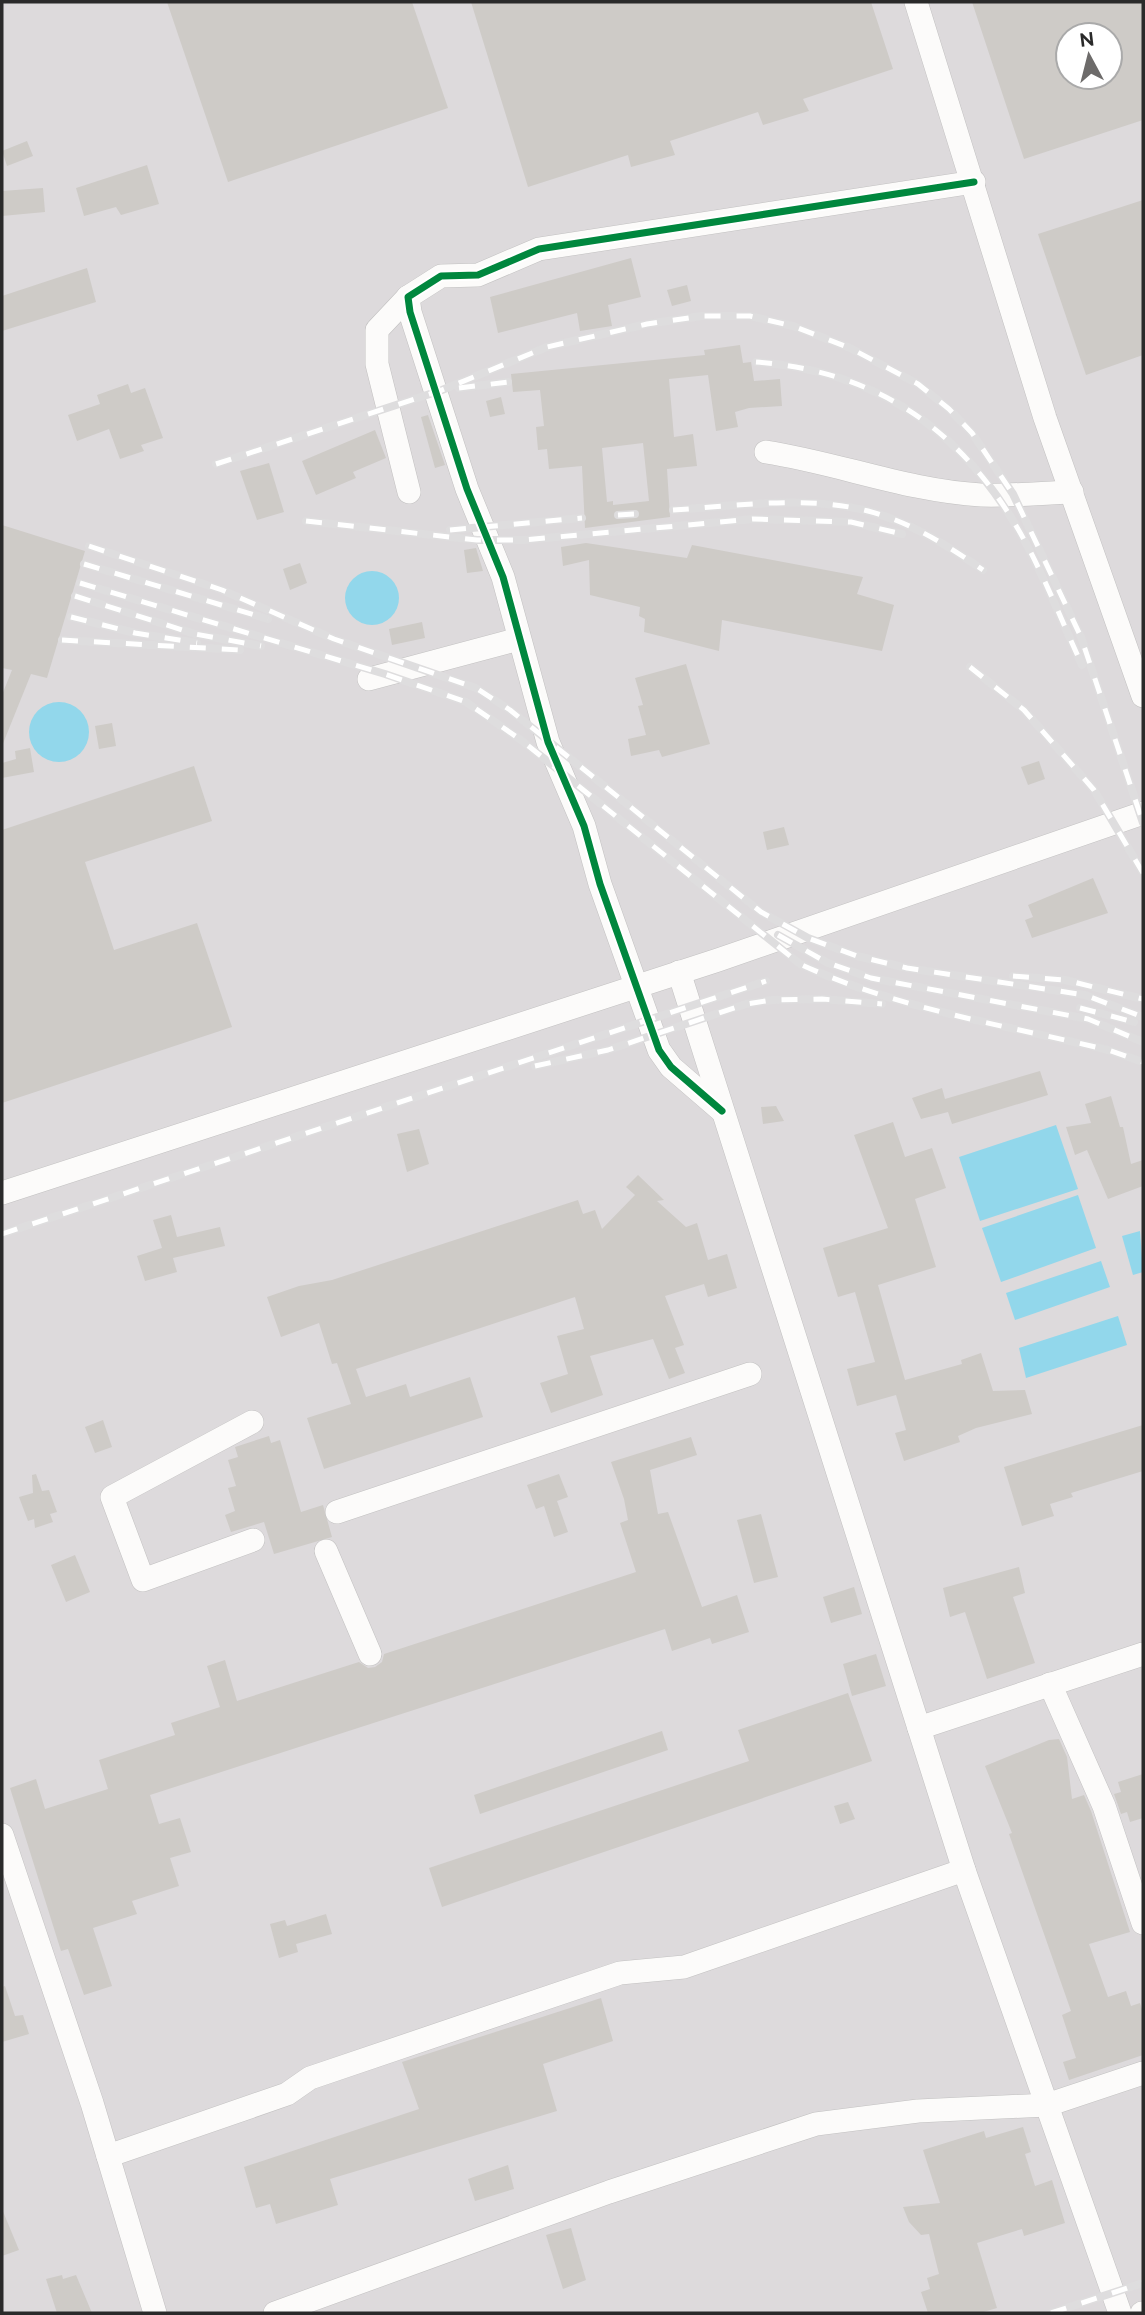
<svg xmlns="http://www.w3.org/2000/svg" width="1145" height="2315" font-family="Raleway,sans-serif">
  <rect width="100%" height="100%" fill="#e9e5e0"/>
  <!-- industrial -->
  <path fill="#dddadc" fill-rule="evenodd" d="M2,2H1143V2313H2ZM1068,35H1110V77H1068Z"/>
  <!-- water -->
  <g fill="#92d7eb">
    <circle cx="372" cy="598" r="27"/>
    <circle cx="59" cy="732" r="30"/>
    <path d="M1056,1125L1078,1189L980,1221L959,1157Z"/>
    <path d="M1078,1195L1096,1248L1001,1282L982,1228Z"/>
    <path d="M1140,1231L1143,1272L1133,1275L1122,1236Z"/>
    <path d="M1101,1261L1110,1287L1015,1320L1006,1293Z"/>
    <path d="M1118,1316L1127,1345L1026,1378L1019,1348Z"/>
  </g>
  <!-- building -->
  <g fill="#cecbc7" fill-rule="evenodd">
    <path d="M167,2H412L448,108L228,182Z"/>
    <path d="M471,2H871L893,69L803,99L809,111L763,125L758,112L670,141L675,155L631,167L628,155L528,187Z"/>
    <path d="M972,2H1143V120L1024,159ZM1068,35H1110V77H1068Z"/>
    <path d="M27,141L33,156L7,166L2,151Z"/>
    <path d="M147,165L159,204L121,215L116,207L84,216L76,188Z"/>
    <path d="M43,188L45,212L2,216V191Z"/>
    <path d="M1143,200V355L1086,375L1038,234Z"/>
    <path d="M631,258L641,297L608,305L612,326L580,331L577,313L498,333L490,297Z"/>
    <path d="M87,268L96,302L2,331V296Z"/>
    <path d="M687,285L691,301L672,306L667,290Z"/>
    <path d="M740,345L743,363L751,362L754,381L780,379L782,406L749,408L735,412L738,427L716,431L708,375L669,379L674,437L693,434L697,466L667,469L670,517L585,528L582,466L549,469L547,449L538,450L536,427L544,426L540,390L513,392L511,374L705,355L704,350ZM643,443L649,501L613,505V501L607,502L602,448Z"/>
    <path d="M128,384L131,393L145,388L163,438L141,445L144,451L120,459L109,429L77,441L68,415L100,404L97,395Z"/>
    <path d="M501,397L505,414L490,417L486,401Z"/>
    <path d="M428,415L445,465L435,468L421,417Z"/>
    <path d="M375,430L386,458L353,472L356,478L316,495L302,461Z"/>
    <path d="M269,463L284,512L257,520L240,471Z"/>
    <path d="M2,525L85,551L47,678L31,674L2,746V695L12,670L2,668Z"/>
    <path d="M586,543L687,558L692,545L863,577L857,594L894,605L882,651L722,620L719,651L644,632L645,619L639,616L640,607L590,595L589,560L563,566L561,547Z"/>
    <path d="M476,548L483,571L467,573L464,550Z"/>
    <path d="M300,563L307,583L290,590L283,569Z"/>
    <path d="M422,622L425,638L392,645L389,629Z"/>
    <path d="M686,664L710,744L662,757L659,750L631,756L628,739L646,735L638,706L643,705L635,678Z"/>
    <path d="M112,723L116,746L99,749L95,726Z"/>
    <path d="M30,748L34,772L2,778V763L16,759L15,751Z"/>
    <path d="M1039,761L1045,779L1028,785L1021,767Z"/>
    <path d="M194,766L212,821L85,862L114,950L197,923L232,1027L2,1103V830Z"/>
    <path d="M784,827L789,845L767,850L763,832Z"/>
    <path d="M1093,878L1108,913L1032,938L1025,920L1033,917L1028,905Z"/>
    <path d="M1040,1071L1048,1095L952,1124L948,1112L921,1119L912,1098L942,1088L945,1099Z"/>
    <path d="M1111,1096L1120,1127H1123L1131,1164L1143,1160V1186L1108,1199L1087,1150L1075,1155L1066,1127L1091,1123L1085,1104Z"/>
    <path d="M776,1106L784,1121L763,1124L761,1107Z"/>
    <path d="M893,1122L905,1157L932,1148L946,1188L915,1199L936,1267L878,1285L905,1380L962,1364L961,1360L981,1353L993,1391L1025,1390L1032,1414L976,1428L958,1436L960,1442L904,1461L895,1433L906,1430L896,1395L857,1406L847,1369L875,1362L855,1292L838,1297L823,1248L888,1228L854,1135Z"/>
    <path d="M419,1129L429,1164L407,1172L397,1134Z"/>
    <path d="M638,1175L664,1200L657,1201L686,1227L697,1223L708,1260L727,1254L737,1288L708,1297L704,1284L665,1296L684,1345L675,1348L685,1373L669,1379L653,1339L590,1356L603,1395L551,1413L540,1383L568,1374L557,1336L584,1329L575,1297L356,1369L366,1397L406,1384L410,1397L470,1377L483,1417L324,1469L307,1418L351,1404L337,1363L332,1364L319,1323L281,1337L267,1297L299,1286L332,1280L578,1200L583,1214L595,1210L602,1229L635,1195L626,1187Z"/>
    <path d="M171,1215L177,1237L220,1227L225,1246L173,1258L177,1272L145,1281L137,1256L162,1248L153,1220Z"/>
    <path d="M103,1420L112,1447L95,1453L85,1427Z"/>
    <path d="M1143,1425V1471L1071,1493L1073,1497L1050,1504L1054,1516L1022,1526L1004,1467Z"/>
    <path d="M269,1436L271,1443L280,1440L301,1512L323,1505L332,1537L274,1554L264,1522L231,1532L225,1515L235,1511L228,1488L236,1486L228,1460L238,1457L235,1447Z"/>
    <path d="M691,1437L697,1455L650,1470L658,1514L668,1512L702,1607L737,1595L749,1632L712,1644L710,1638L672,1651L665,1629L150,1795L159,1824L180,1818L191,1852L170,1858L179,1886L132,1901L137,1914L93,1928L112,1986L84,1995L68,1949L61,1951L10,1788L36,1779L45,1809L108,1789L99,1760L175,1735L171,1723L220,1707L207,1666L225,1660L237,1701L359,1662L368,1668L375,1667L382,1662L384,1654L636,1572L620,1523L628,1520L624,1499L611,1462Z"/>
    <path d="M36,1474L42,1491L49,1490L57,1512L50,1514L53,1522L35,1528L34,1519L28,1521L19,1497L33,1493L32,1475Z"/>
    <path d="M559,1474L568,1497L557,1501L568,1532L554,1537L544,1506L536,1509L527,1485Z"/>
    <path d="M761,1514L778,1577L754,1583L737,1520Z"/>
    <path d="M75,1555L90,1592L66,1602L51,1565Z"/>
    <path d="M1019,1567L1025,1593L1013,1597L1035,1663L987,1679L965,1612L950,1617L943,1588Z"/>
    <path d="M854,1587L862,1614L831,1623L823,1597Z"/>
    <path d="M876,1654L886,1686L852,1696L843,1664Z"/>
    <path d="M848,1693L872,1761L442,1907L429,1868L749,1761L738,1730Z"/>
    <path d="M662,1731L668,1750L480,1814L474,1795Z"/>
    <path d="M1059,1739L1067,1757L1072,1799L1084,1795L1091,1811L1130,1932L1089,1944L1108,1997L1126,1991L1131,2006L1140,2003L1143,2012V2055L1069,2080L1063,2062L1076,2058L1062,2015L1071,2011L1009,1834L1012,1833L985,1766L1049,1740Z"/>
    <path d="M1143,1774V1818L1130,1822L1127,1812L1121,1814L1114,1794L1121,1792L1118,1782Z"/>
    <path d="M848,1802L855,1819L840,1824L834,1806Z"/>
    <path d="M326,1914L332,1934L296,1944L298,1952L279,1958L270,1924L285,1920L287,1926Z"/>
    <path d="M5,1986L15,2016L23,2015L29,2034L2,2042V1987Z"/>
    <path d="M601,1998L613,2041L543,2064L557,2111L330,2179L338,2205L276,2224L270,2204L256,2208L244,2167L419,2109L402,2062Z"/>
    <path d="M1023,2127L1031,2152L1025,2154L1035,2186L1052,2180L1065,2223L1024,2236L1022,2229L977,2243L997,2308L980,2313H928L921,2292L930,2289L927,2278L939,2274L929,2234L921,2235L909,2222L903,2207L940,2203L923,2150L984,2131L986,2138Z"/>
    <path d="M508,2165L514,2189L475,2201L468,2179Z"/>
    <path d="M2,2209L19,2250L2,2256Z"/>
    <path d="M571,2228L586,2280L563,2289L546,2235Z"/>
    <path d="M62,2275L63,2279L76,2275L92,2313H57L46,2279Z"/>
  </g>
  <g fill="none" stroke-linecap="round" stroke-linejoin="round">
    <!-- minor casing -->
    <g stroke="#c2c1c1" stroke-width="24">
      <g id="minor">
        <path d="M916,2L1045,418L1143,696"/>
        <path d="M408,297L377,330V364L409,492"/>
        <path d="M766,452C838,463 908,491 981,495C1011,496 1042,493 1072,492"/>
        <path d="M369,679L519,639"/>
        <path d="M679,972L964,1870L1120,2313"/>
        <path d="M722,1111L671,1067L659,1050L600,884L584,826L548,742L503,577L467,489L410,312L408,297L441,276L478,275L539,249L974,182"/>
        <path d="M2,1193L718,960L1143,813"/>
        <path d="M252,1422L112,1497L143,1580L253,1540"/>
        <path d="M337,1512L750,1374"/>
        <path d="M326,1551L370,1654"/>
        <path d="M1050,1684L1104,1806L1143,1923"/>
        <path d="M919,1728L1143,1654"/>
        <path d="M2,1835L92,2103L155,2313"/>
        <path d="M108,2156L287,2094L310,2078L620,1973L684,1967L964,1870"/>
        <path d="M275,2313L609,2192L816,2124L918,2111L1047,2105L1143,2073"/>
        <path d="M1142,2313H1143"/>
      </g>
    </g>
    <!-- minor -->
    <use href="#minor" stroke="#fcfbfa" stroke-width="23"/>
    <!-- rail casing -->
    <g stroke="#deddde" stroke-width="8">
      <g id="rail">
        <path d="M756,362C874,371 959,427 1018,529C1043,572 1061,620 1082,665"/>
        <path d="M459,388L508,382"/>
        <path d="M216,464L442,390L547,347L647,324L702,316H750L793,326L850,348L918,384L949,409L972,433L1013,494L1081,637L1143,823"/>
        <path d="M673,510C736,506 805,495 868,511C910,522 947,545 983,570"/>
        <path d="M618,515L635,514"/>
        <path d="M306,521L477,540H524L753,519L851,522L902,534"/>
        <path d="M450,530L582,518"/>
        <path d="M89,546L222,590L334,639L476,688L510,710L761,912L808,938L857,956L907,968L1085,995L1143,1017"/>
        <path d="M84,564L268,619"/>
        <path d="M80,583L385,674L466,702L521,740L800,964C897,1009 1005,1025 1108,1050L1143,1062"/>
        <path d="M75,596L195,634L261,646"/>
        <path d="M71,617L135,633L197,643"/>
        <path d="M62,640L240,650"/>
        <path d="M970,667L1024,710L1094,790L1143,873"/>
        <path d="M778,935L828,963L871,978L1088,1019L1143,1042"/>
        <path d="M1013,976L1065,980L1143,999"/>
        <path d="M1080,1008L1134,1022"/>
        <path d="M535,1066L608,1050L746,1004L772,1000L822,999L882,1004"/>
        <path d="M2,1234L766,981"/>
        <path d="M1051,2313L1143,2283"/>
      </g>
    </g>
    <!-- rail -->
    <use href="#rail" stroke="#fff" stroke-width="5" stroke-dasharray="16" stroke-linecap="butt"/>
    <!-- cycleway casing -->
    <g stroke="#fff" stroke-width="11">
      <path id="cycleway" d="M722,1111L671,1067L659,1050L600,884L584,826L548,742L503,577L467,489L410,312L408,297L441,276L478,275L539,249L974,182"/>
    </g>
    <!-- cycleway -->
    <use href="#cycleway" stroke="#00873e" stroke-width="7"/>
  </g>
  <!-- border -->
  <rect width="1145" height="2315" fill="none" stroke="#2a2a2a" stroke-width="7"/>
  <!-- north arrow -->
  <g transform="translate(1089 56) rotate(353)"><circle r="33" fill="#ffffff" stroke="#aaaaaa" stroke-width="2"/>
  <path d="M0-5L12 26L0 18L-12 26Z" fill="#6d6b6a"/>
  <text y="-10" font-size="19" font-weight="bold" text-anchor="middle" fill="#2a2a2a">N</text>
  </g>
</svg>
